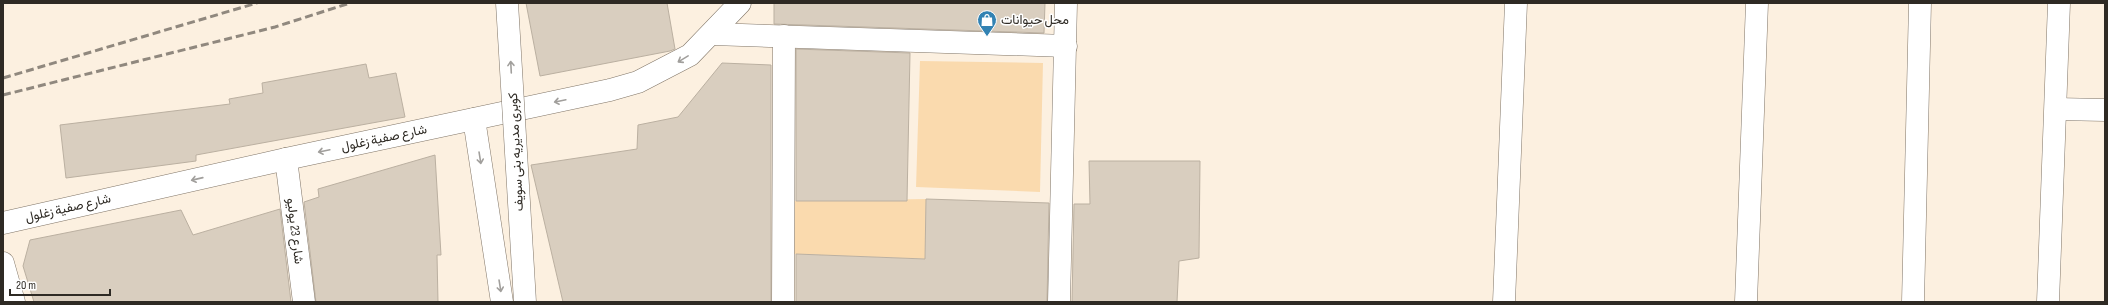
<svg xmlns="http://www.w3.org/2000/svg" width="2108" height="305" font-family="'Sofia Sans Condensed',Vazirmatn,sans-serif">
  <rect width="100%" height="100%" fill="#fcf0e0"/>
  <!-- green -->
  <g fill="#fadaae">
    <path d="M920,61L1043,63L1040,192L916,187Z"/>
    <path d="M927,199L925,259L794,254V201Z"/>
  </g>
  <!-- building -->
  <g fill="#d9cebf" stroke="#bbb0a1">
    <path d="M526,3H667L675,49L670,51L540,76Z"/>
    <path d="M774,3H1045L1044,33L774,24Z"/>
    <path d="M796,49L910,53L907,201H796Z"/>
    <path d="M722,63L771,65V302H563L531,165L637,149L638,125L678,117Z"/>
    <path d="M366,64L369,78L396,73L405,117L196,155V161L66,178L60,125L230,104L229,99L263,93L262,83Z"/>
    <path d="M435,155L441,255H437L438,302H316L304,202L319,197L318,189Z"/>
    <path d="M1089,161H1200L1199,258L1179,261L1177,302H1072L1074,204H1090Z"/>
    <path d="M926,199L1049,203L1047,302H796V254L925,259Z"/>
    <path d="M280,209L291,302H34L23,266L30,240L181,210L193,235Z"/>
  </g>
  <g fill="none" stroke-linecap="round" stroke-linejoin="round">
    <!-- minor casing -->
    <g stroke="#807567" stroke-width="23">
      <g id="minor">
        <path d="M712,34L1066,46"/>
        <path d="M2056,109L2105,110"/>
        <path d="M286,159L304,302"/>
        <path d="M3,263L14,302"/>
        <path d="M783,302L784,36"/>
        <path d="M1059,302L1066,3"/>
        <path d="M1504,302L1516,3"/>
        <path d="M1746,302L1757,3"/>
        <path d="M1913,302L1920,3"/>
        <path d="M2048,302L2059,3"/>
      </g>
    </g>
    <!-- tertiary casing -->
    <g stroke="#807567" stroke-width="23">
      <g id="tertiary">
        <path d="M474,119L502,302"/>
        <path d="M3,223L286,159L610,90L638,82L690,55L740,3"/>
      </g>
    </g>
    <!-- minor -->
    <use href="#minor" stroke="#fff" stroke-width="22"/>
    <!-- tertiary -->
    <use href="#tertiary" stroke="#fff" stroke-width="22"/>
    <!-- rail -->
    <g stroke="#90887e" stroke-width="3" stroke-dasharray="8 4" stroke-linecap="butt">
      <path d="M3,78L257,3"/>
      <path d="M3,95L275,27L350,3"/>
    </g>
    <!-- secondary-bridge casing -->
    <g stroke="#807567" stroke-width="23" stroke-linecap="butt">
      <path id="secondary-bridge" d="M507,3L525,302"/>
    </g>
    <!-- secondary-bridge -->
    <use href="#secondary-bridge" stroke="#fff" stroke-width="22"/>
  </g>
  <!-- one-way arrows -->
  <defs><path id="oneway-shaft" d="M-6 0H5M1.5-3L5.5 0L1.5 3" fill="none" stroke-width="1.6" stroke-linecap="round" stroke-linejoin="round"/></defs>
  <g stroke="#a19f9c">
    <use href="#oneway-shaft" transform="translate(683 59) rotate(149)"/>
    <use href="#oneway-shaft" transform="translate(511 67) rotate(-93)"/>
    <use href="#oneway-shaft" transform="translate(560 101) rotate(168)"/>
    <use href="#oneway-shaft" transform="translate(324 151) rotate(168)"/>
    <use href="#oneway-shaft" transform="translate(480 158) rotate(81)"/>
    <use href="#oneway-shaft" transform="translate(197 179) rotate(167)"/>
    <use href="#oneway-shaft" transform="translate(500 286) rotate(81)"/>
  </g>
  <!-- icons -->
  <defs>
    <g id="shop-pin" transform="scale(1)"><path d="M0 17L-7.5 6A9.5 9.5 0 1 1 7.5 6Z" fill="#3282b3" stroke="#fff"/><path d="M-5-2.5h2.3a2.7 3.5 0 0 1 5.4 0H5L5.5 6h-11ZM-1.5-2.5h3a1.5 2.3 0 0 0-3 0Z" fill="#fff"/></g>
  </defs>
  <g fill-rule="evenodd">
    <use href="#shop-pin" x="987" y="20"/>
  </g>
  <g text-anchor="middle" dominant-baseline="central" stroke-width="3" stroke-linejoin="round" paint-order="stroke">
    <!-- poi labels -->
    <g font-size="13" fill="#2e2a24" stroke="#fff" text-anchor="start">
      <text x="1001" y="20">محل حيوانات</text>
    </g>
    <!-- street labels -->
    <g font-size="13" fill="#2e2a24" stroke="#fff">
      <text transform="translate(384 138) rotate(-12)">شارع صفية زغلول</text>
      <text transform="translate(516 152) rotate(-93)">كوبرى مديريه بنى سويف</text>
      <text transform="translate(68 208) rotate(-13)">شارع صفية زغلول</text>
      <text transform="translate(295 231) rotate(83)">شارع 23 يوليو</text>
    </g>
  </g>
  <!-- border -->
  <rect width="2108" height="305" fill="none" stroke="#2e2a24" stroke-width="8"/>
  <!-- scale -->
  <path d="M10 289v6h100v-6" fill="none" stroke="#2e2a24" stroke-width="2"/>
  <text x="16" y="289" font-size="12" fill="#2e2a24" stroke="#ffffff" stroke-width="3" paint-order="stroke">20 m</text>
</svg>
